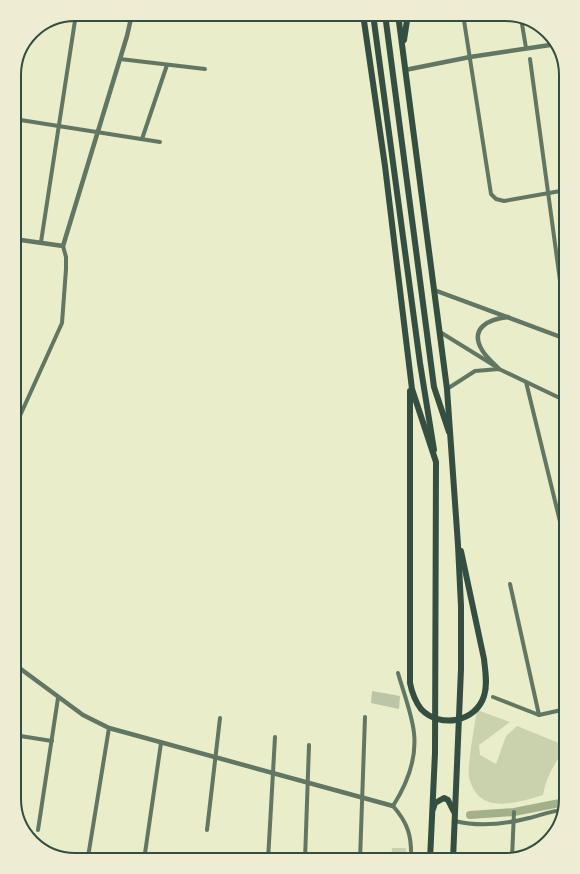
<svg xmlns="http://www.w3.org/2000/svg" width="580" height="874" font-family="Montserrat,sans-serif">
  <rect width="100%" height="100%" fill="#e9edc9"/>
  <!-- green -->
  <g fill="#cad2ad">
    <path d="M477,710L510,722L479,745L480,755L496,764L506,736L517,726L566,746C555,764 547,774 543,795C516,803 478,816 469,777C467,768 475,723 477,710Z"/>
    <path d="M392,848H406V860H391Z"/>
  </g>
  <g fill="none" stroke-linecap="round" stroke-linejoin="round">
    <!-- canal -->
    <path stroke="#a3b18a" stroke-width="8" d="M470,815L514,812L565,802"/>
  </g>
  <!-- building -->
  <path fill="#bcc5a7" d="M372,691L400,696L399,709L371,703Z"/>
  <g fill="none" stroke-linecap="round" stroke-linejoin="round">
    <!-- minor -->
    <g stroke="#617663" stroke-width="4">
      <path d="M463,14L491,194L496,199L504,201L566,190"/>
      <path d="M521,18L526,48"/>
      <path d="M120,59L205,69"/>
      <path d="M530,59L566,325"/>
      <path d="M14,119L160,142"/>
      <path d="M142,139L167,65"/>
      <path d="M41,242L76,14"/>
      <path d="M440,332L495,366"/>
      <path d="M526,382L566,546"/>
      <path d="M447,389L475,371L499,369L566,401"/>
      <path d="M14,429L62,323L66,269V257L63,246"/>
      <path d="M510,584L539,715"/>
      <path d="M398,673C403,691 412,714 414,733C417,760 407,784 393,806C408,823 412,836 411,860"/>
      <path d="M493,697L539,715L566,709"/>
      <path d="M14,735L52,741"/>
      <path d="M455,821C479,827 506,824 529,818C541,815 551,811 563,810"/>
      <path d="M38,830L58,698"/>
      <path d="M207,830L220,718"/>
      <path d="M60,856L143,860"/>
      <path d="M88,857L109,728"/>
      <path d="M512,858L514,812"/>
      <path d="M144,860L161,743"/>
      <path d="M268,860L275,737"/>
      <path d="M305,860L309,745"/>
      <path d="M360,860L365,717"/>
    </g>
    <!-- tertiary -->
    <g stroke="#617663" stroke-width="4.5">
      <path d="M405,70L470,57L557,44"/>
      <path d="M14,239L63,246L127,36L132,14"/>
      <path d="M434,290L566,339"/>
      <path d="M499,369C493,363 486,357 482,350C469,328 489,319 508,317"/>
      <path d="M14,664L83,715L109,728L393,806"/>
    </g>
    <!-- primary -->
    <g stroke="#344e41" stroke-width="6">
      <path d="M373,14L420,363L434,450"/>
      <path d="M385,14L434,387L449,432"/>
    </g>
    <!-- trunk -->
    <g stroke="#344e41" stroke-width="6">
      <path d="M363,14L385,166L412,389L436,462L435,753L430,860"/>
      <path d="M398,14L447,389L458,545L461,606V669L453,860"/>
      <path d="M404,40L408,14"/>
      <path d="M410,391V683C412,693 415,701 421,709C440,729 476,722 484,696C488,684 485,670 484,659L461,551"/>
      <path d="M433,809L435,803L444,798L448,800L454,812"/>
    </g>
  </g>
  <!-- crop -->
  <path d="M0 0H580V874H0ZM75 21H505A54 54 0 0 1 559 75V799A54 54 0 0 1 505 853H75A54 54 0 0 1 21 799V75A54 54 0 0 1 75 21Z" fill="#eeecd3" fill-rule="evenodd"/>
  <path fill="none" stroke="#344e41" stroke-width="2" d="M75 21H505A54 54 0 0 1 559 75V799A54 54 0 0 1 505 853H75A54 54 0 0 1 21 799V75A54 54 0 0 1 75 21Z"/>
</svg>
